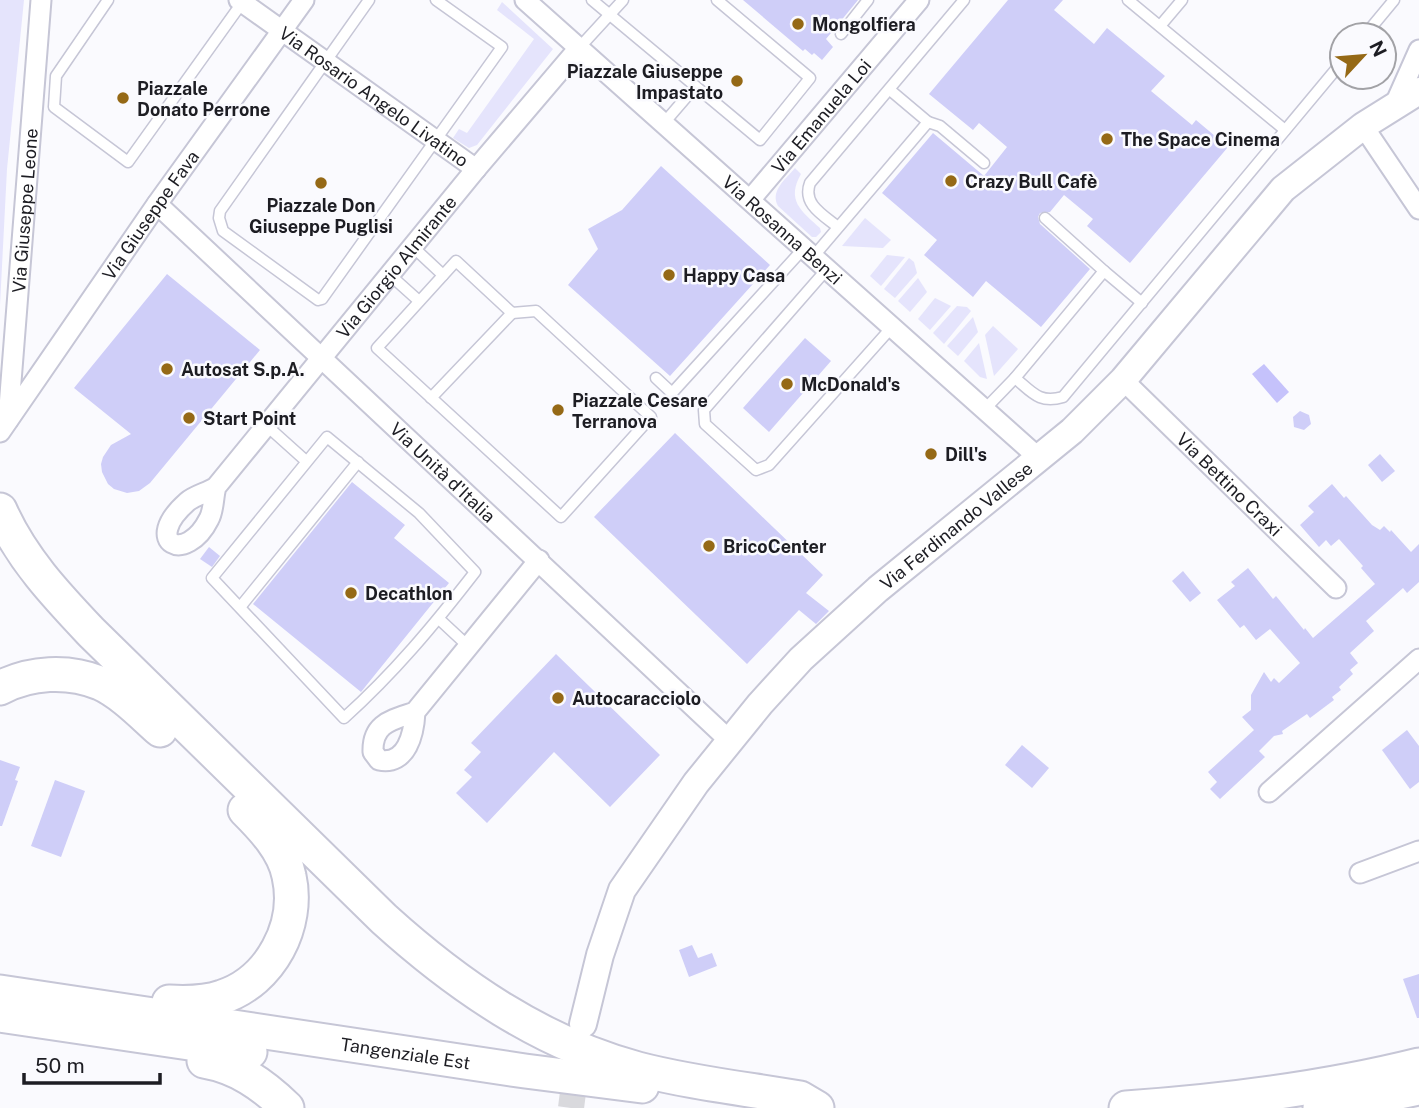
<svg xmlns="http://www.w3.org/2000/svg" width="1419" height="1108" font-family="'Public Sans',sans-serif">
  <rect width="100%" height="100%" fill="#fafafe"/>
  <!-- green -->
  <g fill="#e5e4fc">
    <path d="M0,0H24L7,169L0,305Z"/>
    <path d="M502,2L553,49L477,145L469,148L453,138L459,129L467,133L534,39L497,10Z"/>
    <path d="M795,168L801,174C786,200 801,211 820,228L821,232L816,237H812L778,206C770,191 785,180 795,168Z"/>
    <path d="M865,218L891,240L883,248L842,246Z"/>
    <path d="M887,255L905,257L881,286L870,276Z"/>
    <path d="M909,258L914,262L917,273L895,298L884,289Z"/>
    <path d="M918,278L927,292L910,312L898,301Z"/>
    <path d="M935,298L951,306L930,330L918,319Z"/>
    <path d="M957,306L967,307L971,311L944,344L933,333Z"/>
    <path d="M973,317L978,332L958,356L947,346Z"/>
    <path d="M993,326L1018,349L994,376L985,335Z"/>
    <path d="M979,343L987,379L980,377L964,361Z"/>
  </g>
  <!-- water -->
  <path fill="#c5c2fb" d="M1264,364L1289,392L1277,403L1252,374Z"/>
  <!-- building -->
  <g fill="#cfcef8">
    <path d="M743,0H858L826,39L833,47L822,60L814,53L812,55L805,49L803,51Z"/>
    <path d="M1008,0H1063L1054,10L1094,44L1107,28L1165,76L1151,91L1192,125L1196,120L1228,147L1130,263L1087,226L1093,219L1064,195L1050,212L1040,213L1038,217L1040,224L1090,269L1041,327L986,281L973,297L924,255L937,240L882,193L933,133L984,176L1007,147L979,123L973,130L929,94Z"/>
    <path d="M661,166L770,265L670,376L568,285L598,249L588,229L622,210Z"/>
    <path d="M167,274L260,350L150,483L139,491L127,493L114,489L108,484L102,472L101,464L103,457L111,445L131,434L74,388Z"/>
    <path d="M805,338L831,361L769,432L743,408Z"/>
    <path d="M1300,411L1309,415L1311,424L1304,430L1294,427L1293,417Z"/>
    <path d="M675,433L823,575L806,593L829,611L816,624L799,610L747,664L594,517Z"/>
    <path d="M1380,454L1395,471L1382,482L1368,465Z"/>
    <path d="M352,482L405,525L394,538L449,583L361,692L253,604Z"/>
    <path d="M1332,484L1344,498L1346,496L1372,525L1380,530L1384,526L1390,532L1391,530L1411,552L1419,544V582L1407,593L1403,588L1366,621L1374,631L1350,653L1358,663L1350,670L1353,674L1339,687L1341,690L1332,697L1334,700L1310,718L1307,714L1282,731L1283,734L1274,736L1259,751L1265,757L1220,799L1210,789L1217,782L1208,772L1254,730L1242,717L1251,710V695L1264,672L1271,682L1274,678L1279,683L1300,663L1270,629L1256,640L1244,625L1240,628L1217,600L1235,586L1231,582L1248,568L1273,599L1276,596L1304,630L1305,628L1313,638L1375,584L1361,568L1363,566L1339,539L1331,546L1326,540L1319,547L1300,525L1314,512L1308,506Z"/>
    <path d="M209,547L220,556L212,567L200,559Z"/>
    <path d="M1183,571L1201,593L1190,602L1172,581Z"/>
    <path d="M556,654L660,755L610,807L554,752L487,823L456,793L472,777L464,770L481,752L471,743Z"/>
    <path d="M1407,730L1419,746V782L1410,789L1382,750Z"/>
    <path d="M1022,745L1049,768L1032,788L1005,765Z"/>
    <path d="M0,760L20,767L15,780L18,781L2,826H0Z"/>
    <path d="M55,780L85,791L61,857L31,846Z"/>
    <path d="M692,945L698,958L712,953L717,966L689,977L679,950Z"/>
    <path d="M1419,974V1018H1417L1403,979Z"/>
  </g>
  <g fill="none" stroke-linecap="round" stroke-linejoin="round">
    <!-- secondary-tunnel -->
    <path stroke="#d9d9dd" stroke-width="26" stroke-dasharray="26 13" stroke-linecap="butt" d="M571,1108L577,1061"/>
    <!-- lane casing -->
    <g stroke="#c6c6d6" stroke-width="13">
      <g id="lane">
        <path d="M108,0L56,76L54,107L128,162L244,0"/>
        <path d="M369,0L220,211L219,218L223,231L318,300L322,299L502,47L436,0"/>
        <path d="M592,0L760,140L810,78L717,0"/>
        <path d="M1128,0L1285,130"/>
        <path d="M1160,26L1182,0"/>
        <path d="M841,34L868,0"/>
        <path d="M1365,35L1394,0"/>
        <path d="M579,48L623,0"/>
        <path d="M928,122L940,126L984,163"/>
        <path d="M664,123L695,87"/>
        <path d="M1045,218L1104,271"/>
        <path d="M838,227C823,215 802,204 810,183L964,0"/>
        <path d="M413,247L443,275"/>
        <path d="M813,257L928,122L890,90"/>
        <path d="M456,261L512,313L536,311L651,417L561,517L377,348Z"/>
        <path d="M827,269L704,410L705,424L756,470L769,465L892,327"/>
        <path d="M390,275L419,301"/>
        <path d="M656,378L672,393L804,248"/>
        <path d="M1015,378C1032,392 1039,404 1063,397L1342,62"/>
        <path d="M431,398L512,313"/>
        <path d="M984,410L1015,378L1104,271L1142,303"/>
        <path d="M267,426L306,461"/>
        <path d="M327,437L419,513L475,572C434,625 394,673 344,718L212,578Z"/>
        <path d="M241,606L358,462"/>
        <path d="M439,619L468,646"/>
      </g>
    </g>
    <!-- street casing -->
    <g stroke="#c6c6d6" stroke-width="23">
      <g id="street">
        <path id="s1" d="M239,0L476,169"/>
        <path id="s2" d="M525,0L1040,459"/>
        <path d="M1395,104L1419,50"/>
        <path d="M1363,126L1419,209"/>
        <path id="s3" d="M750,200L919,0"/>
        <path id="s4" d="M157,204L729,740"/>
        <path id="s5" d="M1123,380L1336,588"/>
        <path id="s6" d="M8,420L41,0"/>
        <path id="s7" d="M0,432L157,204L304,0"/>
        <path id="s8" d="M216,487C213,497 214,510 209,519C186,565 141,543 187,502C195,495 207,493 216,487L476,169L579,48"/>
        <path d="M415,712C414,733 407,766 379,760L373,752C372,723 392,720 415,712L539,560"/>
        <path d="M1269,792L1419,659"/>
        <path d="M1360,873L1419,851"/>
      </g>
    </g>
    <!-- secondary casing -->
    <g stroke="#c6c6d6" stroke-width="30">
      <g id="secondary">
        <path id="s9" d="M583,1024L600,955L622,890L696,783L760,704L801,659L878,589L1072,431L1123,380L1283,189L1363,126L1419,91"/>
      </g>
    </g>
    <!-- highway casing -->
    <g stroke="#c6c6d6" stroke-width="37">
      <g id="highway">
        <path d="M0,510C21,558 56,595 91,632L384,919C458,986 541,1043 638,1069C691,1083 747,1089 800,1098L817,1108"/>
        <path d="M0,688C30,672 68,670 100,683C122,693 142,714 160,730"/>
        <path id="s10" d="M0,992L525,1071L642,1086"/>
        <path d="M169,1002C187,1003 205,1003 222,997C271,981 300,925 289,876C284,850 263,828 245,810"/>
        <path d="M0,1015L250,1052"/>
        <path d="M204,1061C238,1067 262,1084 287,1108"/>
        <path d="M1126,1108C1224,1101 1323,1089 1419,1065"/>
        <path d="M1320,1108L1419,1088"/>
      </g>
    </g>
    <!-- lane -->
    <use href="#lane" stroke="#fff" stroke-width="10"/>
    <!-- street -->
    <use href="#street" stroke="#fff" stroke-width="19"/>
    <!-- secondary -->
    <use href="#secondary" stroke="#fff" stroke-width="26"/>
    <!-- highway -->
    <use href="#highway" stroke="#fff" stroke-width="33"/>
  </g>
  <!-- markers -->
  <g fill="#956916" stroke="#fafafe" stroke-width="2.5">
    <circle cx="798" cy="24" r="7"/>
    <circle cx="737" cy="81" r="7"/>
    <circle cx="123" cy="98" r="7"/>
    <circle cx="1107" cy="139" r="7"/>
    <circle cx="951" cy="181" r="7"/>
    <circle cx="321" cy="183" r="7"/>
    <circle cx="669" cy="275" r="7"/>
    <circle cx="167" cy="369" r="7"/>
    <circle cx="787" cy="384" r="7"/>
    <circle cx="558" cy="410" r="7"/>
    <circle cx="189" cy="418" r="7"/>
    <circle cx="931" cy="454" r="7"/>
    <circle cx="709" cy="546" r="7"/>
    <circle cx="351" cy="593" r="7"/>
    <circle cx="558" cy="698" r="7"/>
  </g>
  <g text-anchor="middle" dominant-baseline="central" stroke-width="5" stroke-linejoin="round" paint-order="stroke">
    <!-- poi labels -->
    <g font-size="18" font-weight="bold" fill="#1d1d23" stroke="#fafafe" text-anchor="start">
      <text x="812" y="24">Mongolfiera</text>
      <text x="723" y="71" text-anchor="end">Piazzale Giuseppe<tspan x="723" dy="21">Impastato</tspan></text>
      <text x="137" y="88">Piazzale<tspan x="137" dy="21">Donato Perrone</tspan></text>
      <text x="1121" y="139">The Space Cinema</text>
      <text x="965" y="181">Crazy Bull Cafè</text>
      <text x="321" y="205" text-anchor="middle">Piazzale Don<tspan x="321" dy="21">Giuseppe Puglisi</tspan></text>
      <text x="683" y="275">Happy Casa</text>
      <text x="181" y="369">Autosat S.p.A.</text>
      <text x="801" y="384">McDonald's</text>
      <text x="572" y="400">Piazzale Cesare<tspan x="572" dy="21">Terranova</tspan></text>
      <text x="203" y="418">Start Point</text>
      <text x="945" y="454">Dill's</text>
      <text x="723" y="546">BricoCenter</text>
      <text x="365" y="593">Decathlon</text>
      <text x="572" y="698">Autocaracciolo</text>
    </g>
    <!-- street labels -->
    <g font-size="18" fill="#1d1d23" stroke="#fafafe">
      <text stroke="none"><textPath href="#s1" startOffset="166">Via Rosario Angelo Livatino</textPath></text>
      <text stroke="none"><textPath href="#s3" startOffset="110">Via Emanuela Loi</textPath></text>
      <text stroke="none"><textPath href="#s6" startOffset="210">Via Giuseppe Leone</textPath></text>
      <text stroke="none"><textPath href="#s7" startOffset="264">Via Giuseppe Fava</textPath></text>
      <text stroke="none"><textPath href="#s2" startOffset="345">Via Rosanna Benzi</textPath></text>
      <text stroke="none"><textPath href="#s8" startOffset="448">Via Giorgio Almirante</textPath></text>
      <text stroke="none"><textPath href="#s4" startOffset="392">Via Unità d'Italia</textPath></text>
      <text stroke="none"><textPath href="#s5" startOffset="149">Via Bettino Craxi</textPath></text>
      <text stroke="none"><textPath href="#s9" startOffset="637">Via Ferdinando Vallese</textPath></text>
      <text stroke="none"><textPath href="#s10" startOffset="410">Tangenziale Est</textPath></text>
    </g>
  </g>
  <!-- north arrow -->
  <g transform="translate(1363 56) rotate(64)"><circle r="33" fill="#fafafe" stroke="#a2a2a6" stroke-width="2"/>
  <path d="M0-5L12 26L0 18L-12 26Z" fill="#956916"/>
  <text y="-10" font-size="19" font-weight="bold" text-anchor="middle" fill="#1d1d23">N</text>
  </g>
  <!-- scale -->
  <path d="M24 1073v10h136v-10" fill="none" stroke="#1d1d23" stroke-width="3.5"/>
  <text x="35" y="1073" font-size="21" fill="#1d1d23" stroke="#fafafe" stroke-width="5" paint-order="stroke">50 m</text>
</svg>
